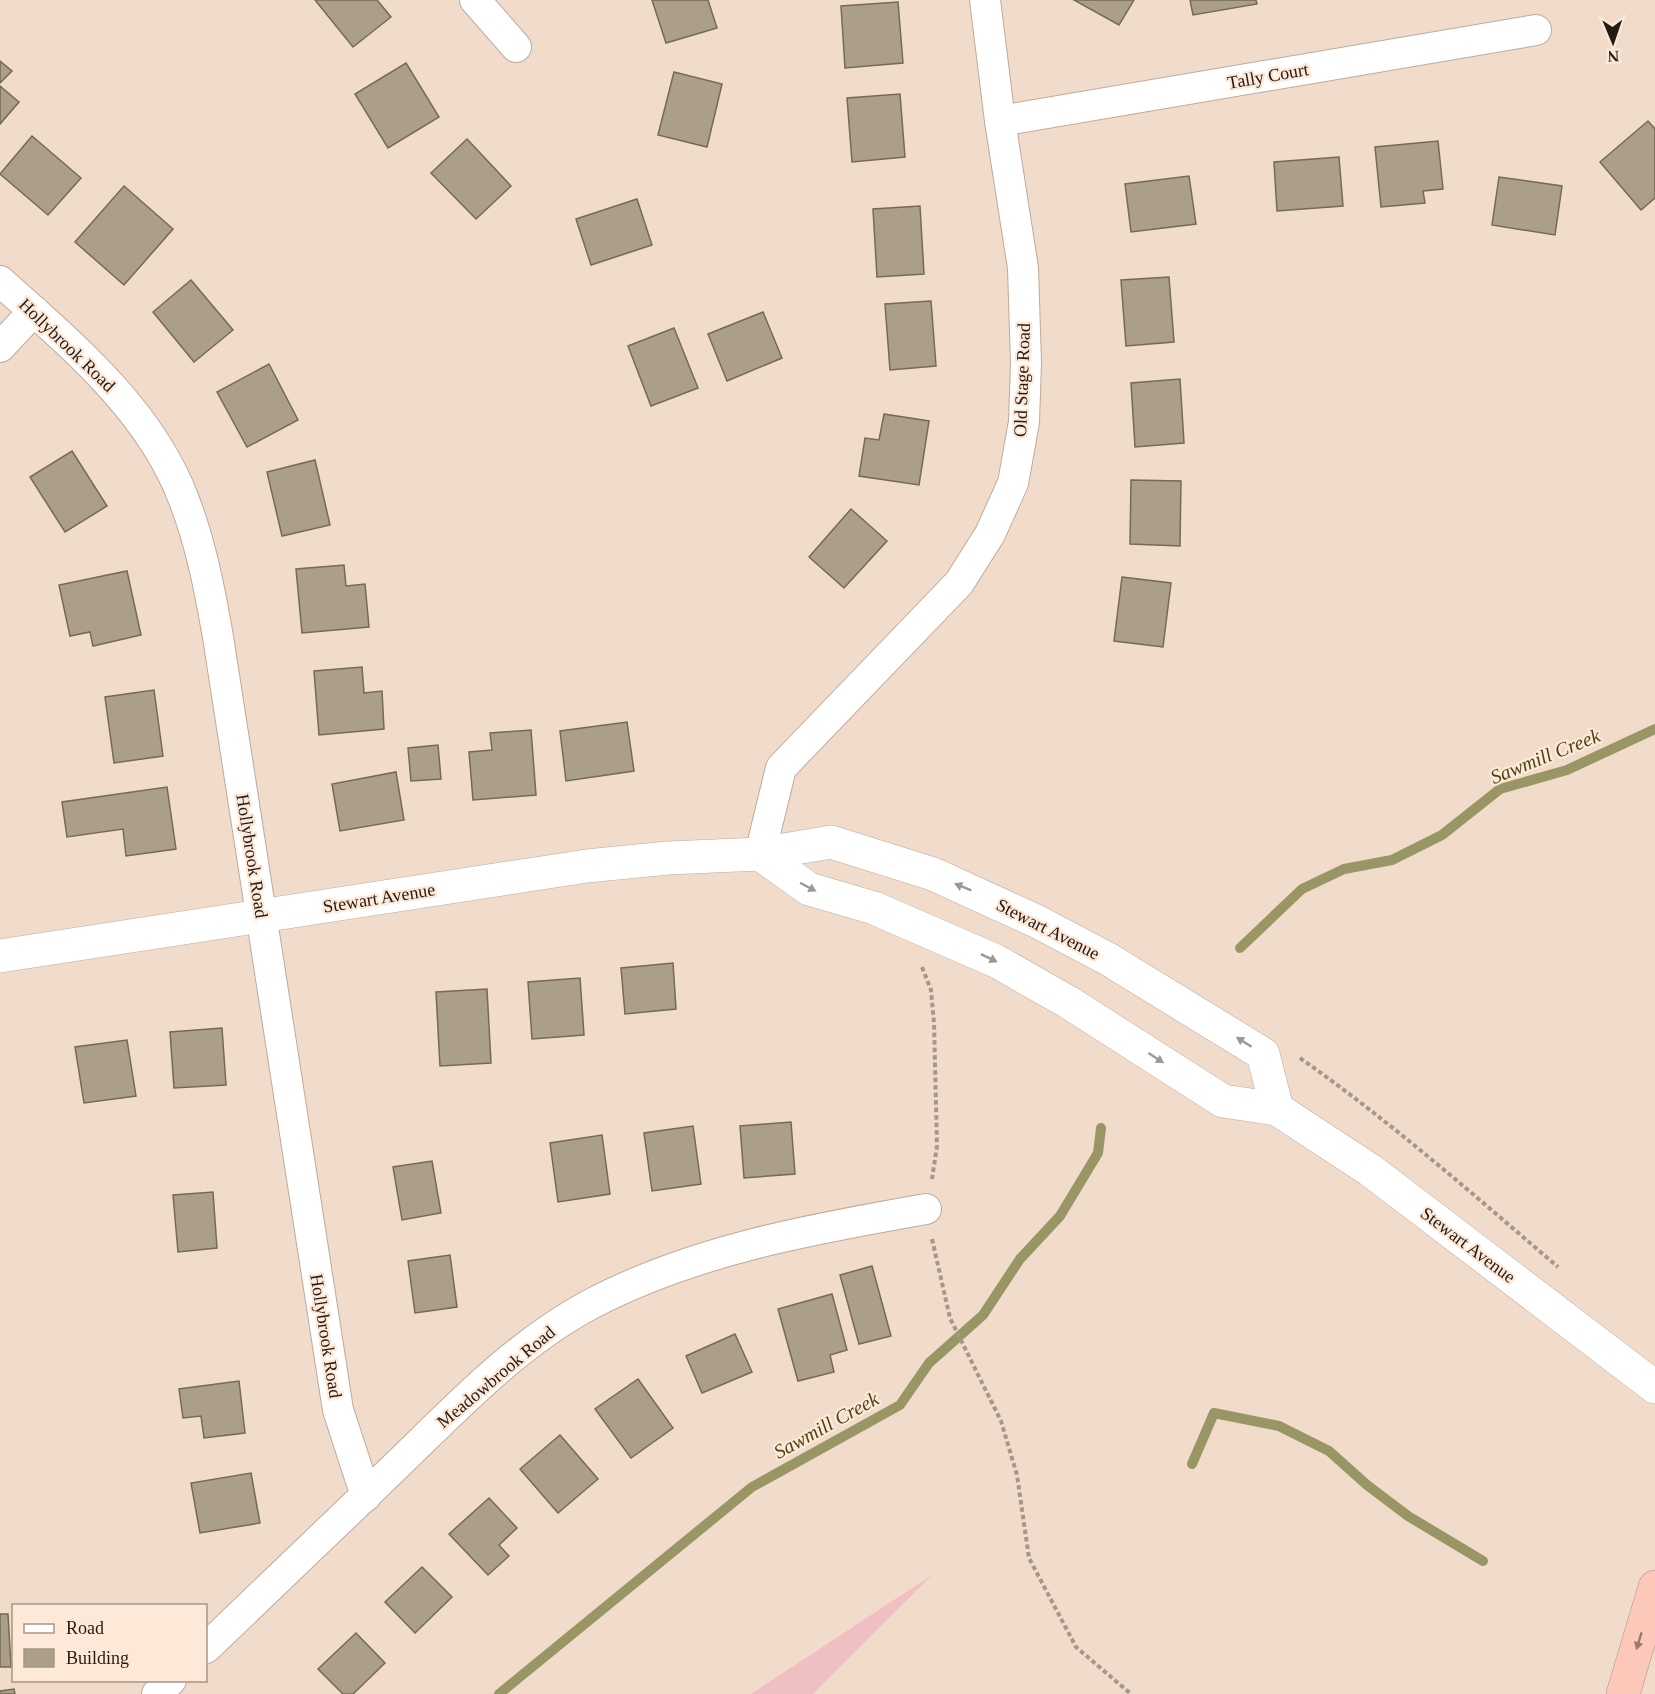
<svg xmlns="http://www.w3.org/2000/svg" width="1655" height="1694" font-family="Georgia,serif">
  <rect width="100%" height="100%" fill="#f1dbca"/>
  <!-- green -->
  <path fill="#efbfc3" d="M932,1575L813,1694H751Z"/>
  <g fill="none" stroke-linecap="round" stroke-linejoin="round">
    <!-- stream -->
    <g stroke="#999666" stroke-width="10">
      <path d="M1240,948L1302,889L1344,869L1392,860L1442,835L1500,789L1567,770L1655,729"/>
      <path d="M1192,1464L1214,1413L1279,1426L1329,1451L1367,1485L1408,1516L1483,1561"/>
      <path d="M499,1694L752,1487L900,1405L929,1363L983,1315L1020,1259L1060,1216L1098,1153L1101,1128"/>
    </g>
  </g>
  <!-- building -->
  <g fill="#ab9f89" stroke="#756a55" stroke-width="1.5">
    <path d="M315,0H377L391,17L353,47Z"/>
    <path d="M652,0H708L717,28L666,43Z"/>
    <path d="M1074,0H1134L1119,25Z"/>
    <path d="M1190,0H1256L1257,4L1193,15Z"/>
    <path d="M898,2L903,63L845,68L841,6Z"/>
    <path d="M0,61L12,71L0,83Z"/>
    <path d="M406,63L439,117L388,148L355,94Z"/>
    <path d="M674,72L722,84L707,147L658,135Z"/>
    <path d="M0,86L19,102L0,124Z"/>
    <path d="M900,94L905,157L852,162L847,98Z"/>
    <path d="M1648,121L1655,129V198L1641,210L1600,162Z"/>
    <path d="M32,136L81,178L48,215L0,174Z"/>
    <path d="M467,139L511,186L476,219L431,173Z"/>
    <path d="M1438,141L1443,189L1423,191L1425,203L1381,207L1375,147Z"/>
    <path d="M1339,157L1343,206L1277,211L1274,162Z"/>
    <path d="M1189,176L1196,224L1131,232L1125,184Z"/>
    <path d="M1499,177L1562,186L1555,235L1492,225Z"/>
    <path d="M124,186L173,229L124,285L75,242Z"/>
    <path d="M637,199L652,245L591,265L576,219Z"/>
    <path d="M920,206L924,274L877,277L873,209Z"/>
    <path d="M1169,277L1174,342L1126,346L1121,280Z"/>
    <path d="M191,280L233,330L194,362L153,312Z"/>
    <path d="M931,301L936,366L890,370L885,304Z"/>
    <path d="M763,312L782,358L727,381L708,334Z"/>
    <path d="M674,328L698,388L651,406L628,346Z"/>
    <path d="M269,364L298,420L247,447L217,392Z"/>
    <path d="M1180,379L1184,443L1135,447L1131,383Z"/>
    <path d="M884,414L929,421L919,485L859,476L865,438L879,440Z"/>
    <path d="M72,451L107,506L65,532L30,477Z"/>
    <path d="M315,460L330,525L282,536L267,472Z"/>
    <path d="M1131,480L1181,481L1180,546L1130,544Z"/>
    <path d="M851,509L887,541L844,588L809,557Z"/>
    <path d="M344,565L346,586L365,584L369,627L302,633L296,569Z"/>
    <path d="M127,571L141,635L93,646L90,632L70,636L59,585Z"/>
    <path d="M1122,577L1171,583L1163,647L1114,641Z"/>
    <path d="M362,667L364,693L382,691L384,729L319,735L314,671Z"/>
    <path d="M154,690L163,756L114,763L105,697Z"/>
    <path d="M627,722L634,771L566,781L560,731Z"/>
    <path d="M531,730L536,795L473,800L469,752L492,750L490,733Z"/>
    <path d="M438,745L441,779L411,781L408,748Z"/>
    <path d="M396,772L404,820L340,831L332,784Z"/>
    <path d="M167,787L176,849L126,856L123,829L67,837L62,802Z"/>
    <path d="M673,963L676,1009L625,1014L621,968Z"/>
    <path d="M580,978L584,1035L532,1039L528,982Z"/>
    <path d="M487,989L491,1063L440,1066L436,992Z"/>
    <path d="M222,1028L226,1085L174,1088L170,1032Z"/>
    <path d="M127,1040L136,1096L84,1103L75,1047Z"/>
    <path d="M791,1122L795,1174L744,1178L740,1126Z"/>
    <path d="M693,1126L701,1184L652,1191L644,1133Z"/>
    <path d="M602,1135L610,1194L558,1202L550,1143Z"/>
    <path d="M432,1161L441,1213L402,1220L393,1167Z"/>
    <path d="M213,1192L217,1248L178,1252L173,1195Z"/>
    <path d="M450,1255L457,1307L415,1313L408,1261Z"/>
    <path d="M872,1266L891,1336L859,1344L840,1275Z"/>
    <path d="M832,1294L847,1350L830,1355L834,1372L798,1381L778,1309Z"/>
    <path d="M735,1334L752,1372L702,1393L686,1356Z"/>
    <path d="M638,1379L673,1428L631,1458L595,1409Z"/>
    <path d="M239,1381L245,1433L204,1438L201,1416L183,1418L179,1389Z"/>
    <path d="M560,1435L598,1479L558,1513L520,1469Z"/>
    <path d="M251,1473L260,1523L200,1533L191,1483Z"/>
    <path d="M489,1498L517,1528L499,1545L509,1556L488,1575L449,1534Z"/>
    <path d="M422,1567L452,1597L415,1633L385,1602Z"/>
    <path d="M0,1614H8L11,1667H0Z"/>
    <path d="M356,1633L385,1663L353,1694H343L318,1669Z"/>
    <path d="M14,1689L15,1694H0V1691Z"/>
  </g>
  <g fill="none" stroke-linecap="round" stroke-linejoin="round">
    <!-- minor casing -->
    <g stroke="#c0aa9a" stroke-width="32">
      <g id="minor">
        <path d="M475,0L516,47"/>
        <path d="M1000,121L1536,30"/>
        <path d="M0,281C70,344 150,409 184,500C201,544 210,591 218,637L338,1410L366,1496"/>
        <path d="M0,347L34,311"/>
        <path d="M760,854L781,768L959,583L990,534L1013,483L1024,422L1026,363L1023,268L1000,121L985,0"/>
        <path d="M206,1648C269,1587 333,1527 396,1466C456,1408 516,1344 591,1304C694,1250 812,1229 926,1209"/>
        <path d="M157,1694L171,1680"/>
      </g>
    </g>
    <!-- tertiary casing -->
    <g stroke="#c0aa9a" stroke-width="34">
      <g id="tertiary">
        <path d="M760,854L809,889L874,908L996,961L1068,1002L1223,1101L1277,1109L1370,1170L1655,1387"/>
        <path d="M0,956L587,866L668,858L760,854L831,842L933,874L1036,921L1108,959L1263,1054L1277,1109"/>
      </g>
    </g>
    <!-- motorway casing -->
    <g stroke="#b08b80" stroke-width="34">
      <path id="motorway" d="M1623,1694L1655,1587"/>
    </g>
    <!-- path -->
    <g stroke="#a79689" stroke-width="4" stroke-dasharray="4.5 3" stroke-linecap="butt">
      <path d="M922,967L931,990L934,1023L937,1146L932,1179"/>
      <path d="M1300,1058C1391,1122 1474,1195 1558,1267"/>
      <path d="M932,1239L950,1318L1001,1421L1017,1475L1029,1558L1076,1647L1131,1694"/>
    </g>
    <!-- minor -->
    <use href="#minor" stroke="#fff" stroke-width="30"/>
    <!-- tertiary -->
    <use href="#tertiary" stroke="#fff" stroke-width="33"/>
    <!-- motorway -->
    <use href="#motorway" stroke="#fcc8ba" stroke-width="33"/>
  </g>
  <!-- one-way arrows -->
  <defs><path id="oneway-solid" d="M-6-.8H1V-3.2L6.5 0L1 3.2V.8H-6Z" transform="scale(1.5)"/></defs>
  <g fill="#9c9896">
    <use href="#oneway-solid" transform="translate(808 887) rotate(28)"/>
    <use href="#oneway-solid" transform="translate(963 887) rotate(-158)"/>
    <use href="#oneway-solid" transform="translate(989 958) rotate(26)"/>
    <use href="#oneway-solid" transform="translate(1244 1042) rotate(-148)"/>
    <use href="#oneway-solid" transform="translate(1156 1058) rotate(33)"/>
  </g>
  <use fill="#9a7a70" href="#oneway-solid" transform="translate(1639 1641) rotate(107)"/>
  <g text-anchor="middle" dominant-baseline="central" stroke-width="4.5" stroke-linejoin="round" paint-order="stroke">
    <!-- street labels -->
    <g font-size="18" fill="#231b15" stroke="#fee8d7">
      <text transform="translate(1268 76) rotate(-10)">Tally Court</text>
      <text transform="translate(67 345) rotate(44)">Hollybrook Road</text>
      <text transform="translate(1022 380) rotate(-88)">Old Stage Road</text>
      <text transform="translate(252 856) rotate(81)">Hollybrook Road</text>
      <text transform="translate(379 898) rotate(-9)">Stewart Avenue</text>
      <text transform="translate(1048 929) rotate(27)">Stewart Avenue</text>
      <text transform="translate(1468 1245) rotate(37)">Stewart Avenue</text>
      <text transform="translate(326 1336) rotate(81)">Hollybrook Road</text>
      <text transform="translate(496 1377) rotate(-40)">Meadowbrook Road</text>
    </g>
    <!-- water labels -->
    <g font-size="20" font-style="italic" fill="#494615" stroke="#fee8d7">
      <text transform="translate(1545 756) rotate(-22)">Sawmill Creek</text>
      <text transform="translate(826 1425) rotate(-29)">Sawmill Creek</text>
    </g>
  </g>
  <!-- legend -->
  <rect x="12" y="1604" width="195" height="78" fill="#fee8d7" stroke="#a69689" stroke-width="1.5"/>
  <rect x="24" y="1624" width="30" height="9" fill="#ffffff" stroke="#a69689" stroke-width="1.5"/>
  <text x="66" y="1634" font-size="18" fill="#231b15">Road</text>
  <rect x="24" y="1649" width="30" height="18" fill="#ab9f89" stroke="#a69689" stroke-width="1.5"/>
  <text x="66" y="1664" font-size="18" fill="#231b15">Building</text>
  <!-- north arrow -->
  <g transform="translate(1613 42) rotate(178)" stroke="#fee8d7" stroke-width="4.5" paint-order="stroke">
  <path d="M0-4.5L10 22L0 15L-10 22Z" fill="#231b15"/>
  <text y="-9" font-size="16" font-weight="bold" text-anchor="middle" fill="#231b15">N</text>
  </g>
</svg>
